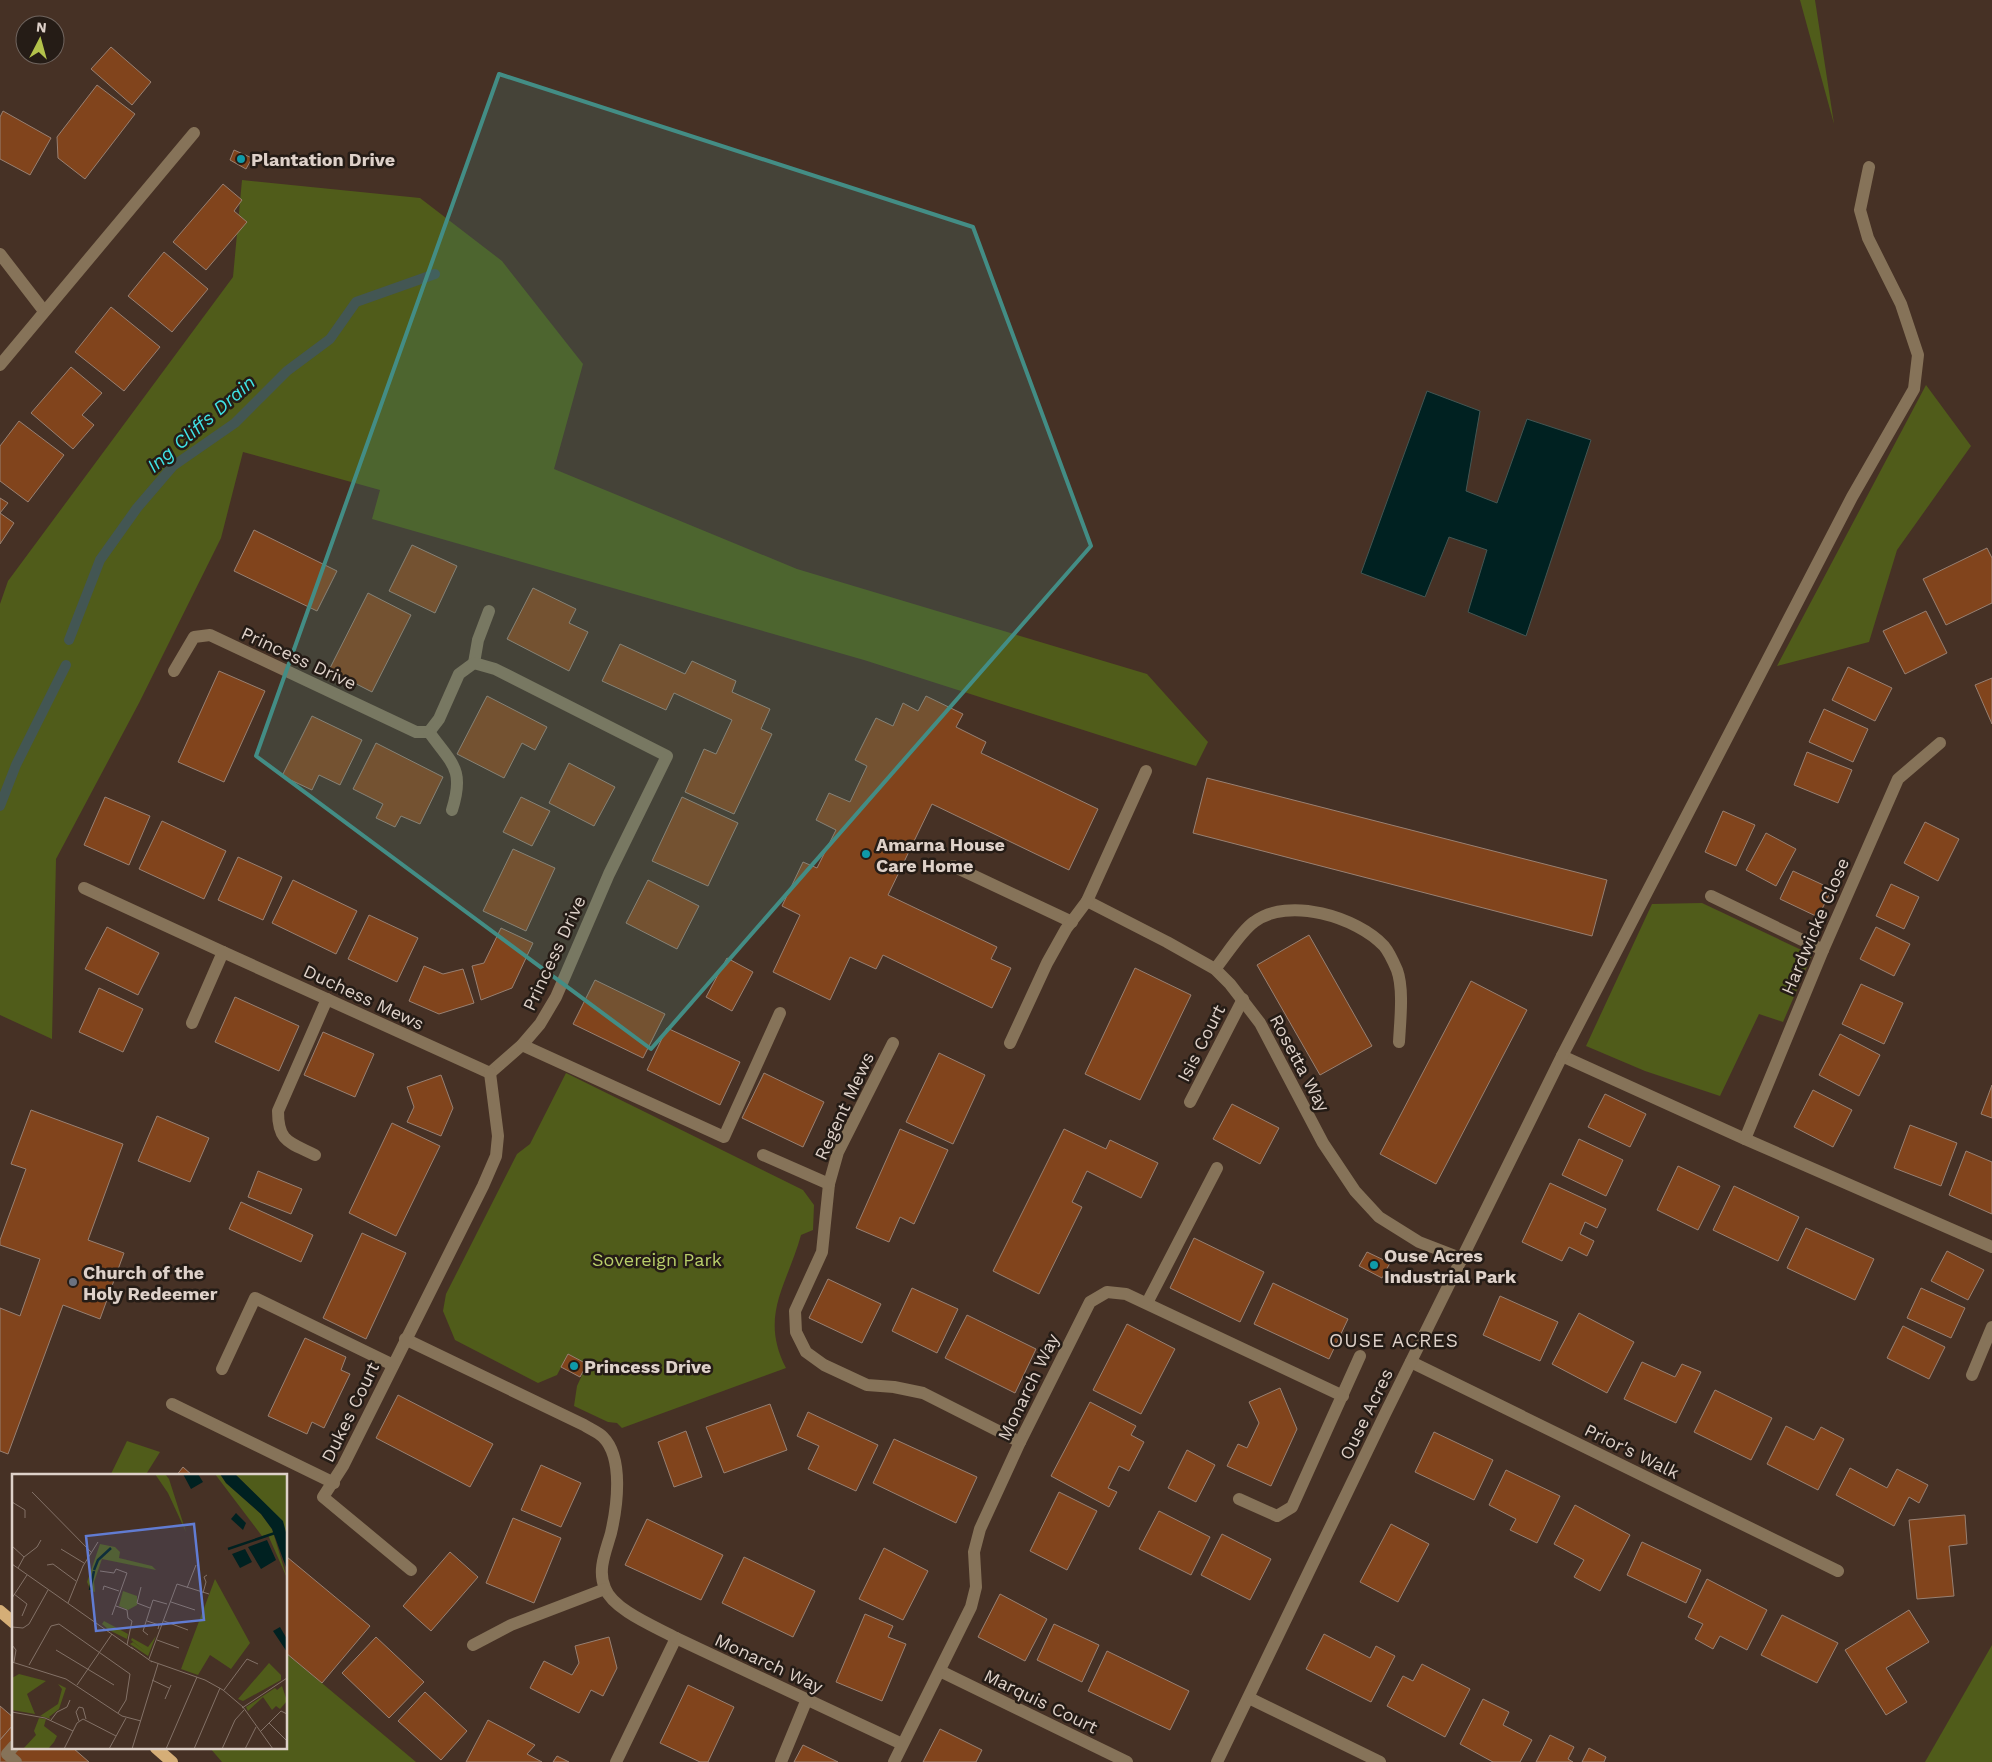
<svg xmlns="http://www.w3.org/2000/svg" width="1992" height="1762" font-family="'Work Sans',sans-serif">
  <rect width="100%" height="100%" fill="#463125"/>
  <!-- green -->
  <g fill="#505c1a">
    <path d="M1800,0H1815L1834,124Z"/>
    <path d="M242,180L420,198L502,261L583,364L554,469L797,569L1147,674L1208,742L1196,766L864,660L372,519L380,490L243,452L221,538L139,703L56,859L52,1039L0,1015V604L8,581L233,277Z"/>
    <path d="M1926,385L1971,446L1897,550L1869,642L1777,666Z"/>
    <path d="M1702,903L1812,955L1783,1022L1759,1014L1720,1096L1645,1071L1586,1046L1652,904Z"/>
    <path d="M566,1073L803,1190L814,1205L813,1230L801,1235C787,1286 759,1315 786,1368L622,1428L617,1423L608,1422L574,1406L577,1386L587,1364L568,1354L557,1375L538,1383L455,1340L443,1311L446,1294L517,1154L530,1144Z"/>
    <path d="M127,1441L160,1452L145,1476H110Z"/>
    <path d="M1992,1645V1762H1925Z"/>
    <path d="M286,1653L416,1762H222L210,1748H286Z"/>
  </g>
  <!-- water -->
  <path fill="#002121" stroke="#435653" d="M1427,391L1480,411L1466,491L1497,503L1527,419L1591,440L1526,636L1468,612L1487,550L1449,537L1425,597L1361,573Z"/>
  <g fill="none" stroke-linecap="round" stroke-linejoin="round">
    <!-- stream -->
    <g stroke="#435653" stroke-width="10">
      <path d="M69,640L100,560L137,508L173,466L235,423L287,371L330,339L356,302L435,274"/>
      <path d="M0,806L16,765L66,665"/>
    </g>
  </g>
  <!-- building -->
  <g fill="#81441c" stroke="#988072">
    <path d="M111,47L151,82L132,105L91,69Z"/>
    <path d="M97,85L135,114L85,179L58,158L57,137Z"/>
    <path d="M3,111L51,138L30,175L0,159V117Z"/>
    <path d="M234,150L252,158L246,169L230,160Z"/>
    <path d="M223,184L242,200L234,211L247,222L206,270L173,242Z"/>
    <path d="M164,252L208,289L172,332L128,296Z"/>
    <path d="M111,307L160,347L124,391L75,352Z"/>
    <path d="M71,367L102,393L82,415L94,425L73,449L31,413Z"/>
    <path d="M19,421L64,455L28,502L0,481V446Z"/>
    <path d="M0,498L8,503L0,513L14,523L0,544Z"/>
    <path d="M254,530L337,571L317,611L234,571Z"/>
    <path d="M412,545L457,566L435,613L389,591Z"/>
    <path d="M1987,548L1992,558V603L1946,625L1923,579Z"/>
    <path d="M533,588L576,609L569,623L588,632L569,671L507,639Z"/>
    <path d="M368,593L411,615L372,692L329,670Z"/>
    <path d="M1926,611L1947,653L1905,674L1883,631Z"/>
    <path d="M620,644L685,674L692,661L736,681L732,692L770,709L761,729L772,734L734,814L685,792L704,749L716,754L732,720L674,693L666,710L602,681Z"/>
    <path d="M1848,667L1892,688L1875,721L1832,700Z"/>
    <path d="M219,671L265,691L224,782L178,762Z"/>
    <path d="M1992,678V724L1975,685Z"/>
    <path d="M487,696L547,727L535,750L522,743L504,778L457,754Z"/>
    <path d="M926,696L963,714L956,727L986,742L981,753L1098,809L1069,870L932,804L888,895L997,947L991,959L1011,968L992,1008L883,955L876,969L850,957L830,1000L773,972L800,915L782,906L803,862L817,868L836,830L816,820L829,793L850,802L867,766L855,760L876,718L893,726L903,703L918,711Z"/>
    <path d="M1824,709L1868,729L1853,762L1809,742Z"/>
    <path d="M312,716L362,740L340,785L319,775L312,790L282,776Z"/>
    <path d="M376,743L443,777L420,824L401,816L395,827L376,818L383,804L353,789Z"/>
    <path d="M1807,752L1852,770L1838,803L1794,785Z"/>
    <path d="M569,763L615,787L594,826L549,803Z"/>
    <path d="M1207,778L1607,880L1592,936L1193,833Z"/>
    <path d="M105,797L150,816L129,865L84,845Z"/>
    <path d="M521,797L550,811L532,846L503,832Z"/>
    <path d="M682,797L738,823L708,886L652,861Z"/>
    <path d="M1723,811L1755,825L1736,866L1705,852Z"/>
    <path d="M162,821L226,851L204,899L139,869Z"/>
    <path d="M1925,822L1959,839L1938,881L1904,863Z"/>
    <path d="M1766,833L1796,849L1776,886L1746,870Z"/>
    <path d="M513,849L555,868L526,931L483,911Z"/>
    <path d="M238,857L282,877L263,920L218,900Z"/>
    <path d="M1793,871L1832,889L1818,917L1780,899Z"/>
    <path d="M293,880L357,911L336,954L272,923Z"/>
    <path d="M648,880L699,906L677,949L626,923Z"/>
    <path d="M1891,884L1919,897L1904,929L1876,916Z"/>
    <path d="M369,915L418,938L397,982L348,959Z"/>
    <path d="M107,927L159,953L138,995L85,969Z"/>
    <path d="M1876,927L1910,944L1894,976L1860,959Z"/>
    <path d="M501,928L533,943L512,988L481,1000L472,966L484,963Z"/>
    <path d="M1309,935L1372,1046L1320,1075L1257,965Z"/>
    <path d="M727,958L753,972L732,1011L706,997Z"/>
    <path d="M424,966L443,974L463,969L474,1003L439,1014L409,1001Z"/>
    <path d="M1135,968L1191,995L1140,1100L1085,1074Z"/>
    <path d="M595,980L665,1014L643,1058L573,1024Z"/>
    <path d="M1471,981L1527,1010L1436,1184L1380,1154Z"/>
    <path d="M1861,984L1903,1003L1884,1044L1842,1024Z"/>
    <path d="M99,988L143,1009L123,1052L79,1032Z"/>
    <path d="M235,997L299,1026L279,1071L215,1042Z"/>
    <path d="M667,1028L740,1062L720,1105L647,1070Z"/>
    <path d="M323,1032L374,1054L355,1097L304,1075Z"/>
    <path d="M1840,1034L1880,1055L1859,1096L1819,1075Z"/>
    <path d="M939,1053L985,1075L953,1144L906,1122Z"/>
    <path d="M764,1073L824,1102L803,1147L742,1118Z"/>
    <path d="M441,1075L453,1108L441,1136L407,1122L414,1107L407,1087Z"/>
    <path d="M1992,1085V1118L1981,1114Z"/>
    <path d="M1813,1090L1852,1110L1833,1147L1794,1127Z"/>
    <path d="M1605,1094L1646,1114L1630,1147L1588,1127Z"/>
    <path d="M1232,1104L1279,1128L1260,1164L1213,1139Z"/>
    <path d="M31,1110L123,1144L88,1240L124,1253L100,1319L63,1305L8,1454L0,1451V1308L20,1316L40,1259L0,1245V1240L26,1169L11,1164Z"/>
    <path d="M157,1116L209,1138L190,1182L138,1161Z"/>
    <path d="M392,1123L440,1146L396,1236L349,1213Z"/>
    <path d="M1910,1125L1957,1143L1941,1186L1894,1168Z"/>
    <path d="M900,1129L948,1150L914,1224L900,1217L889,1242L856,1228Z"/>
    <path d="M1064,1129L1106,1149L1110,1140L1158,1163L1141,1198L1087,1171L1072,1202L1082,1207L1039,1294L993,1271Z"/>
    <path d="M1579,1139L1623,1160L1606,1196L1562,1175Z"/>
    <path d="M1966,1151L1992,1162V1214L1949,1195Z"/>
    <path d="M1678,1166L1720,1186L1698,1230L1657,1210Z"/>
    <path d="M258,1171L302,1189L291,1214L248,1197Z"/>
    <path d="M1550,1183L1606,1209L1597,1228L1585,1222L1580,1234L1594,1241L1587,1256L1569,1247L1562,1261L1522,1242Z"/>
    <path d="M1734,1186L1799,1217L1778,1261L1713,1230Z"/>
    <path d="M241,1202L313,1235L301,1262L229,1229Z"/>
    <path d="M1806,1228L1874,1259L1855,1300L1787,1268Z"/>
    <path d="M362,1233L406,1253L366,1339L323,1318Z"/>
    <path d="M1194,1238L1264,1272L1240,1322L1170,1288Z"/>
    <path d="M1947,1251L1984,1270L1968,1300L1931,1281Z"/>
    <path d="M1367,1252L1390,1263L1382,1278L1359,1266Z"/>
    <path d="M828,1279L881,1304L862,1343L809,1318Z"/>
    <path d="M1273,1283L1348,1319L1329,1359L1254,1324Z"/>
    <path d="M912,1288L958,1309L937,1353L892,1331Z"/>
    <path d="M1921,1288L1965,1308L1951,1338L1907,1318Z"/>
    <path d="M1500,1296L1558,1322L1540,1361L1483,1335Z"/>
    <path d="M1579,1313L1634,1342L1607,1393L1552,1364Z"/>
    <path d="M967,1315L1036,1349L1015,1393L945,1358Z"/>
    <path d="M1127,1324L1175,1349L1141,1414L1093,1390Z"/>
    <path d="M1903,1326L1945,1347L1929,1379L1887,1358Z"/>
    <path d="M305,1338L346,1357L341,1370L350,1374L324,1428L312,1422L307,1434L268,1416Z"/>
    <path d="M568,1354L587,1364L580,1377L561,1367Z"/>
    <path d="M1642,1362L1675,1377L1682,1364L1701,1372L1676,1423L1624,1399Z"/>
    <path d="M1280,1388L1297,1429L1271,1486L1227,1466L1238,1444L1247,1448L1259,1423L1249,1402Z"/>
    <path d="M1715,1390L1772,1418L1751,1460L1694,1432Z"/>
    <path d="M398,1395L493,1444L470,1487L376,1438Z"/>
    <path d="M1090,1402L1136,1426L1131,1435L1144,1442L1129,1471L1119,1466L1108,1488L1117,1492L1109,1507L1051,1476Z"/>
    <path d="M770,1404L787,1450L724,1473L706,1427Z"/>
    <path d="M808,1412L878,1445L856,1491L808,1469L819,1446L797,1436Z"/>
    <path d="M1786,1426L1814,1440L1821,1427L1844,1439L1818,1490L1767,1464Z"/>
    <path d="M686,1431L702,1477L674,1487L658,1442Z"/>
    <path d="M1434,1432L1493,1460L1474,1500L1415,1472Z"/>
    <path d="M894,1439L977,1477L956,1523L873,1483Z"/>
    <path d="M1187,1450L1215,1465L1196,1502L1168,1488Z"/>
    <path d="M541,1465L581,1483L561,1527L521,1510Z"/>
    <path d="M183,1467L193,1476H176Z"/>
    <path d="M1850,1468L1887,1488L1897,1469L1928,1485L1919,1503L1909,1497L1894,1526L1836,1495Z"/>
    <path d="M1506,1470L1560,1496L1537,1543L1510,1530L1516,1519L1489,1505Z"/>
    <path d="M1059,1492L1097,1511L1067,1570L1030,1551Z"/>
    <path d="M1575,1505L1630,1535L1600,1591L1574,1577L1584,1560L1554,1544Z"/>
    <path d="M1159,1511L1210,1537L1191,1575L1139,1549Z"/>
    <path d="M1965,1515L1967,1544L1949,1546L1954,1596L1917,1599L1909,1520Z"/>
    <path d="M513,1518L561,1538L534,1603L486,1583Z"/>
    <path d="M647,1519L723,1555L701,1600L625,1565Z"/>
    <path d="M1391,1524L1429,1544L1398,1602L1360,1582Z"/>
    <path d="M1222,1534L1271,1559L1250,1600L1201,1575Z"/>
    <path d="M1642,1542L1701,1570L1686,1603L1627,1575Z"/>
    <path d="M884,1548L928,1571L903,1620L859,1599Z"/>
    <path d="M450,1552L478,1577L431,1631L403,1606Z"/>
    <path d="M287,1557L370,1626L322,1683L286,1653Z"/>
    <path d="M744,1557L815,1591L793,1637L722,1603Z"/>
    <path d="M1707,1579L1767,1610L1747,1650L1720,1636L1713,1649L1695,1639L1703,1624L1688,1617Z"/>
    <path d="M1000,1594L1047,1619L1025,1661L978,1637Z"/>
    <path d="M1909,1610L1929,1642L1886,1668L1907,1702L1886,1715L1845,1650Z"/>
    <path d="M865,1614L893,1626L888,1637L906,1644L882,1701L836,1682Z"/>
    <path d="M1782,1615L1838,1643L1817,1683L1761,1655Z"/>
    <path d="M1054,1624L1099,1645L1082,1682L1037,1660Z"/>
    <path d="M1324,1634L1370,1658L1376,1646L1395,1656L1371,1702L1306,1669Z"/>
    <path d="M376,1637L424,1682L389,1718L342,1673Z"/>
    <path d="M609,1637L617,1668L603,1696L591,1690L579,1713L530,1688L544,1661L572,1675L579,1663L575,1646Z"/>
    <path d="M1107,1651L1189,1691L1170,1730L1088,1691Z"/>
    <path d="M1422,1664L1470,1689L1445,1737L1387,1706L1403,1676L1413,1681Z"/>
    <path d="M688,1685L734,1707L708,1762H700L660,1743Z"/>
    <path d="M425,1692L467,1731L441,1760L398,1721Z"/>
    <path d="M1483,1699L1509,1712L1503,1725L1532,1740L1520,1762H1493L1460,1744Z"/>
    <path d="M0,1706L14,1718V1724L0,1740Z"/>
    <path d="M488,1720L535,1745L527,1754L542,1762H466Z"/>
    <path d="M13,1725L14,1748H73L89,1762H0V1740Z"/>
    <path d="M940,1729L982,1750L976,1762H923Z"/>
    <path d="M1550,1735L1574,1747L1568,1759L1573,1762H1536Z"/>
    <path d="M803,1745L838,1762H794Z"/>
    <path d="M1589,1748L1606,1757L1604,1762H1582Z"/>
    <path d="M557,1756L569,1762H553Z"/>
  </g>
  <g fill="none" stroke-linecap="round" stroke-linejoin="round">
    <!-- minor -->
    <g stroke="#867359" stroke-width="12">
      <path d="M0,254L44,311"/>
      <path d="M0,365L194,133"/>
      <path d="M474,663L478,640L489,611"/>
      <path d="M174,671L194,637L210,635L416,732H429L439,719L459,674L474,663L495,669L667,756L609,874L556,997L540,1024L522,1045L490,1073"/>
      <path d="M429,732C452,764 465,769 452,810"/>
      <path d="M953,866L1072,922"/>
      <path d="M84,888L223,952"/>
      <path d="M1711,896L1823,950"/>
      <path d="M1087,901L1167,942L1215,969L1230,984L1260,1023L1323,1143L1355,1191L1379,1217L1419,1242L1463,1259"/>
      <path d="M1215,969C1226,956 1240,932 1254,922C1288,896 1357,917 1384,946C1389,952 1394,963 1397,970C1404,989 1400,1022 1399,1042"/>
      <path d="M192,1023L223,952L490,1073"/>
      <path d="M893,1043L838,1152L829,1184L822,1252L795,1311L796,1332L806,1352L824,1365L867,1385L894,1387L923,1393L1020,1442"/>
      <path d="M1010,1043L1047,963L1066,929L1087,901L1146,771"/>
      <path d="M522,1045L724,1137L780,1013"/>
      <path d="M1562,1056L1745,1139L1992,1247"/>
      <path d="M1190,1102L1243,999"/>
      <path d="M1745,1139L1823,950L1898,779L1940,743"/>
      <path d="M315,1155C289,1142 278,1142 278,1111L327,999"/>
      <path d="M763,1155L829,1184"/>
      <path d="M1147,1303L1217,1168"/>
      <path d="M405,1339L584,1425C590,1429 598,1432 603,1437C624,1458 617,1507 611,1533C606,1551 597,1570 605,1588C613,1610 656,1627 676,1638L616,1762"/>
      <path d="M1411,1362L1838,1571"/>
      <path d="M222,1369L255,1298L393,1365"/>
      <path d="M1972,1375L1992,1327"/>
      <path d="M172,1404L334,1483"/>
      <path d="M1239,1499L1277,1516L1292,1507L1360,1356"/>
      <path d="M411,1570L323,1497L343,1466L483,1186L496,1156L498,1136L490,1073"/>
      <path d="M676,1638L902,1744"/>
      <path d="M473,1645L511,1625L605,1589"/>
      <path d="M940,1671L1127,1762"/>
      <path d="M1249,1698L1380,1762"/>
      <path d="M14,1746L7,1754L16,1762"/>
      <path d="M781,1762L807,1699"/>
      <path d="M894,1762L971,1607L976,1587L974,1552L980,1529L1020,1442L1090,1302L1107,1292L1126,1294L1343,1396"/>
      <path d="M1217,1762L1385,1414L1562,1056L1852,497L1914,389L1918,355L1901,304L1868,238L1860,210L1869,167"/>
    </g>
    <!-- major -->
    <g stroke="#d5ae77" stroke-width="12">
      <path d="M0,1611L14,1623"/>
      <path d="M156,1748L172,1762"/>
    </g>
  </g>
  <!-- marked area -->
  <path fill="#438d85" fill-opacity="0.2" stroke="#438d85" stroke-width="4" stroke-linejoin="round" d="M499,74L973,227L1091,546L651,1049L256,756Z"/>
  <!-- markers -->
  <g fill="#0f9aa8" stroke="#251c16" stroke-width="2">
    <circle cx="241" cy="159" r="5"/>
    <circle cx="866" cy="854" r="5"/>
    <circle cx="1374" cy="1265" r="5"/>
    <circle cx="574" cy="1366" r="5"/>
  </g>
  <circle fill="#6b7280" stroke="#251c16" stroke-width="2" cx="73" cy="1282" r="5"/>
  <g text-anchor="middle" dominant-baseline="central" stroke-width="5" stroke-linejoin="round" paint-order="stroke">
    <!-- poi labels -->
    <g font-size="18" font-weight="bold" fill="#ded1c9" stroke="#251c16" text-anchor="start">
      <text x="251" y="159">Plantation Drive</text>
      <text x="876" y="844">Amarna House<tspan x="876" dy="21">Care Home</tspan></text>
      <text x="1384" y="1255">Ouse Acres<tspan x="1384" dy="21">Industrial Park</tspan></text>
      <text x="83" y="1272">Church of the<tspan x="83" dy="21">Holy Redeemer</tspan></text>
      <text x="584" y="1366">Princess Drive</text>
    </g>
    <!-- street labels -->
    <g font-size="18" fill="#ded1c9" stroke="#251c16">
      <text transform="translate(299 658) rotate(25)">Princess Drive</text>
      <text transform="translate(1815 926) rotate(-67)">Hardwicke Close</text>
      <text transform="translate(554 953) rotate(-65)">Princess Drive</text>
      <text transform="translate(364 997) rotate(25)">Duchess Mews</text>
      <text transform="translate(1201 1043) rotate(-63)">Isis Court</text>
      <text transform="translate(1300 1063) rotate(62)">Rosetta Way</text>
      <text transform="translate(844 1106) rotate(-65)">Regent Mews</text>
      <text transform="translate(1028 1387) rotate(-64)">Monarch Way</text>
      <text transform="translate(350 1412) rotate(-64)">Dukes Court</text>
      <text transform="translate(1366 1414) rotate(-64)">Ouse Acres</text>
      <text transform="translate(1632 1451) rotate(26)">Prior's Walk</text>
      <text transform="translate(769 1663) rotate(25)">Monarch Way</text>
      <text transform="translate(1041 1701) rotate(26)">Marquis Court</text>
    </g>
    <!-- park labels -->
    <g font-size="18" fill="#b9cf6a" stroke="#251c16">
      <text x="657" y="1259">Sovereign Park</text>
    </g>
    <!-- water labels -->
    <g font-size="19" font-style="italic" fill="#40e3e6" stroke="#251c16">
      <text transform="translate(201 424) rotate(-41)">Ing Cliffs Drain</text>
    </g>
    <!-- neighbourhood labels -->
    <g font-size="19" letter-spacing="1" fill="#ded1c9" stroke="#251c16">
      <text x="1394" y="1340">OUSE ACRES</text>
    </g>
  </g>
  <!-- overview -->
  <g transform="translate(12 1474)">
    <rect width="275" height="275" fill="#463125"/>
    <path d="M143,0H153L157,5L174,58L156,19ZM203,0H208L214,9L249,40L260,55L275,104L256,61L250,62ZM223,0H275V62L268,45ZM88,70L103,73L108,78L107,84L140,92L144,96L90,85L82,108L83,118L79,117L75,108ZM203,105L238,169L219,195L198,181L186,201L169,195ZM111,117L125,122V131L116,136L107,132ZM92,147L116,160L115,165L97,156L90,150ZM144,162L136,182L118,170L121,168L134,178L119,166L120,164L136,173ZM257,189L269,201V206L231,227L226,225ZM7,200L34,207L15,220L23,240L0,236V204ZM46,210L54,214L47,235L37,243L39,245L28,242L46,230L50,215ZM270,212L275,227L268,235L264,232L260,236L251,223L236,237L234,233L263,214L265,216ZM27,244L34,245L32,252L45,262L42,268L36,275H11L24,261L22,257Z" fill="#505c1a"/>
    <path d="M171,0H186L191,8L179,15ZM208,0H223L271,47L275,62V96L260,55L249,40L214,9ZM224,39L234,49L231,56L219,45ZM255,66L264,86L249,95L236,73ZM233,75L240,88L228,94L220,80ZM268,153L275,165V178L261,157Z" fill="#002121"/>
    <path fill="none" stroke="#002121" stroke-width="2.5" d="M216,75L263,59M82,96L86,86L99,74M78,116L82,97"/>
    <path fill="none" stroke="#837167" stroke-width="1" d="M20,18L79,78M0,28L13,36V44M0,72L12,83M49,75L72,89M0,90L121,175M35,91L41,90L64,107M6,94L12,83L25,73L29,66M88,97L102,99L104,95L115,99L100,141M129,113L125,129L138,134M175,114L184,91M91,116L92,112L107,117M191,119L194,108L192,103L195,101M2,120L15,130L10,142M0,124L15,101M159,128L183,136M56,129L71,92L86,68M104,132L115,136L116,144L120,147L115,171M135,147L147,151L146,155M152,147L176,156M0,153L11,154L17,150L36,116M136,161L131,157L141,126L155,130M145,166L167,174M0,171L4,176L2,188M119,173L140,188M44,176L102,211M137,185L165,110L197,120M139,187L193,206L211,216L231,233L261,275M0,188L54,205L110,242L129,247M17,191L39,152L47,150L118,200L114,226L106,239M140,206L157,214M65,211L100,160M212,216L235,185L246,190M153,225L159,211M230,234L275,204M0,238L33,244L61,257M39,246L45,238L55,233L58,226M67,247L64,238L67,233L71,234L74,245M257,249L275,267M248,258L269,237L275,240M52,275L65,249L71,245L104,262M97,275L114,244M120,275L146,190M154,275L185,203M182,275L208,214M210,275L223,246L232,236M233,275L244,253"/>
    <path fill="#617cd3" fill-opacity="0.15" stroke="#617cd3" stroke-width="2.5" d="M182,50L192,146L84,157L74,62Z"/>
    <rect width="275" height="275" fill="none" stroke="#ded1c9" stroke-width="2.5"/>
  </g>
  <!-- north arrow -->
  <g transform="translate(40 40) rotate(6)"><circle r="24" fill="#251c16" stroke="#6f645e"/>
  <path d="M0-4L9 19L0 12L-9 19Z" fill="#b3c24b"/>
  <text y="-8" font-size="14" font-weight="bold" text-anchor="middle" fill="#ded1c9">N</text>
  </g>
</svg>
